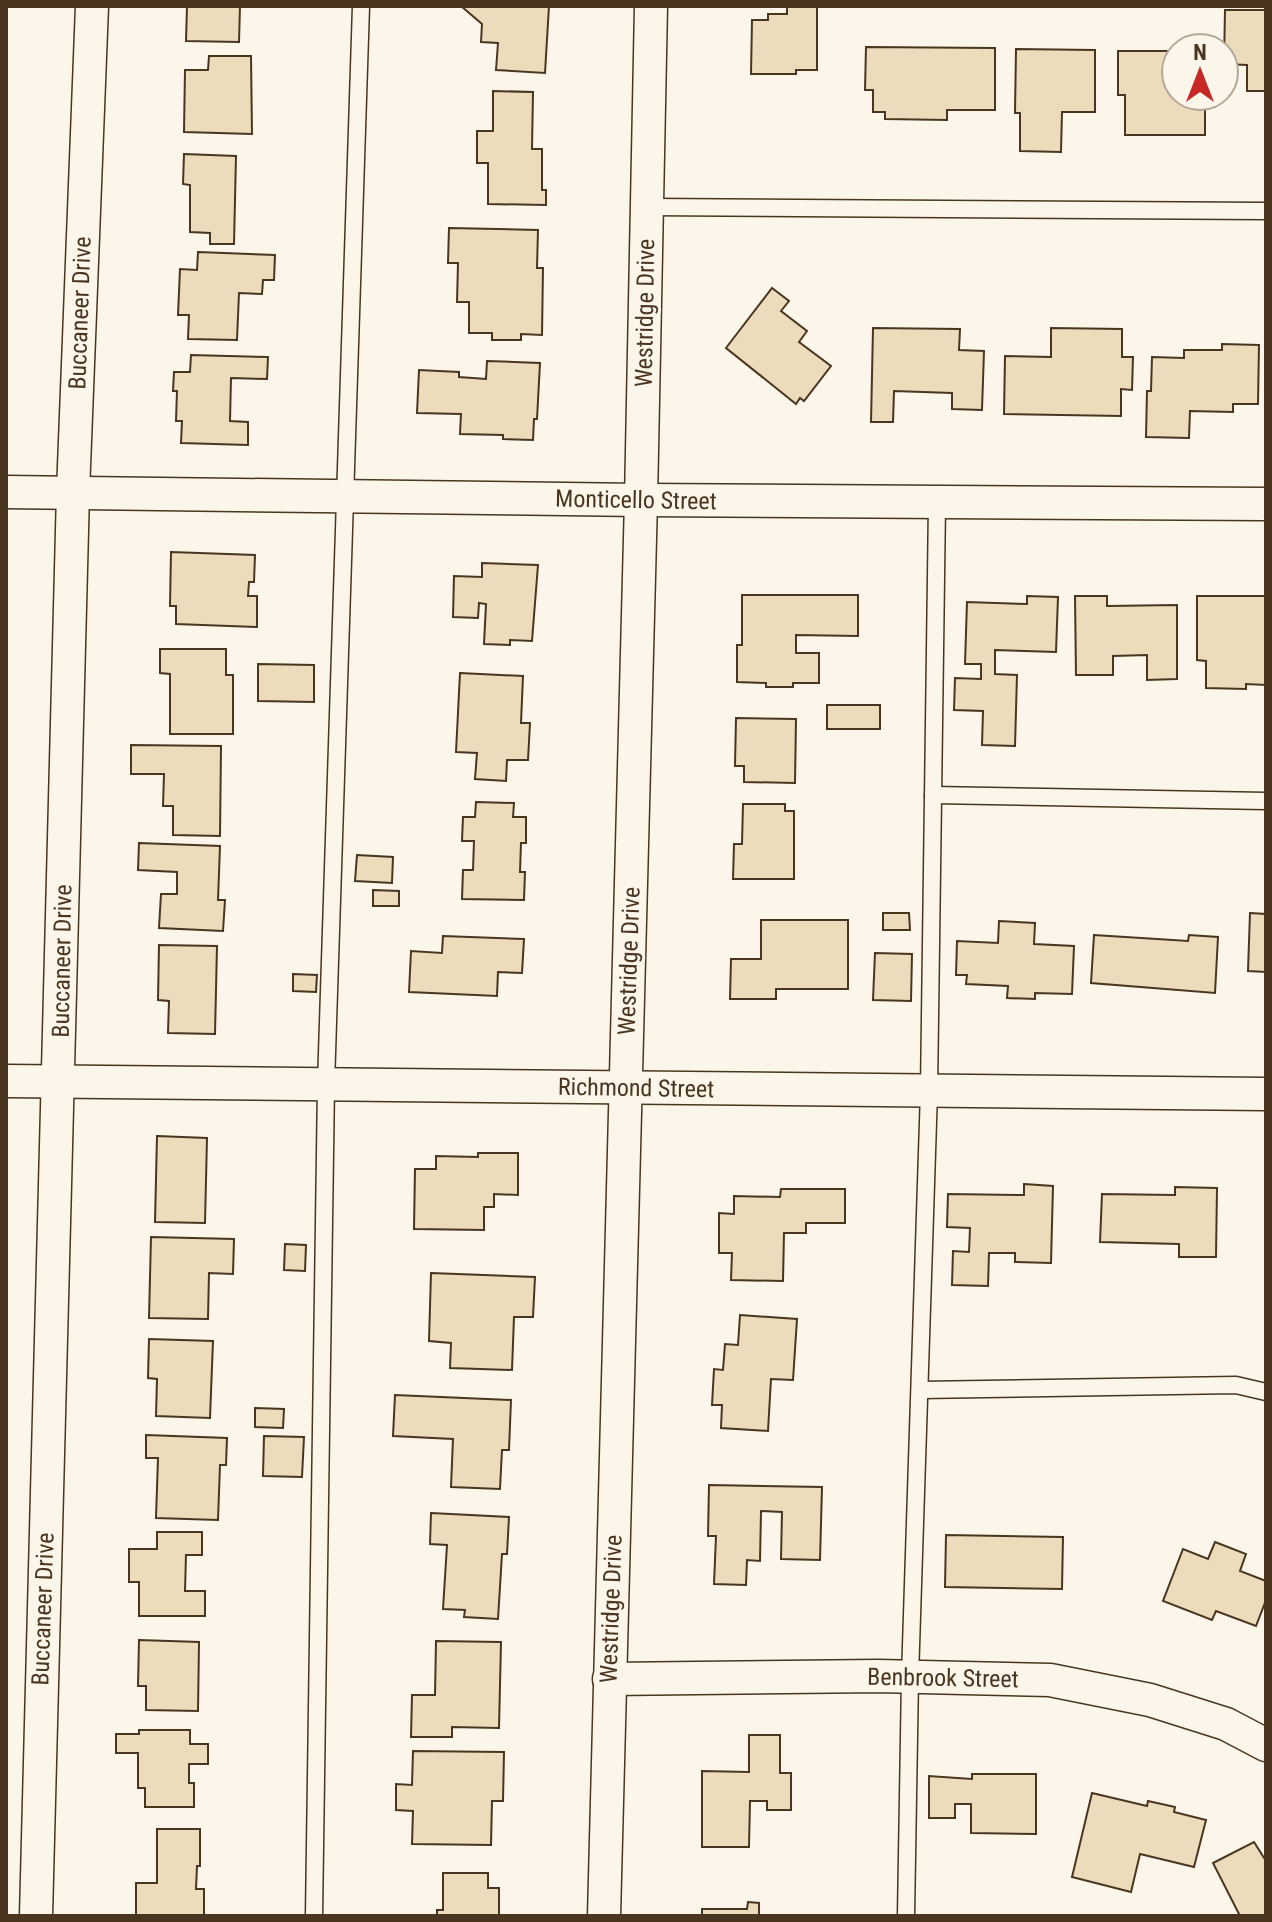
<svg xmlns="http://www.w3.org/2000/svg" width="1272" height="1922" font-family="'Roboto Condensed',sans-serif">
  <rect width="100%" height="100%" fill="#fbf6e9"/>
  <!-- building -->
  <g fill="#ecdcbc" stroke="#4a3520" stroke-width="2">
    <path d="M187,6H240L239,42L186,41Z"/>
    <path d="M461,6H549L545,73L496,70L498,43L481,42L482,24Z"/>
    <path d="M787,6H817V70H796V74H751L752,20H768V14H787Z"/>
    <path d="M1225,10H1266V91H1247V65L1224,64Z"/>
    <path d="M866,47L995,48V110H947V120L885,119V112H873V90H865Z"/>
    <path d="M1016,49L1095,50V112H1062L1061,152L1020,151V113H1015Z"/>
    <path d="M1118,51H1176V96H1205V135H1125V95H1118Z"/>
    <path d="M209,56H251L252,134L184,132L185,70H208Z"/>
    <path d="M493,91L533,92L532,149H542V190H546V205L488,204V163H477V131H493Z"/>
    <path d="M184,154L236,156L234,244H210V233L190,232V185L183,184Z"/>
    <path d="M449,228L538,230L537,268H543L542,335L521,334V340H492V333H469V302H457L458,263H448Z"/>
    <path d="M198,252L275,255L274,280H263L262,294L239,293L237,340L188,339L189,315H178L180,269L197,270Z"/>
    <path d="M772,288L789,301L781,311L807,331L799,342L831,366L804,401L800,398L796,404L726,348Z"/>
    <path d="M873,328L960,329L959,350L984,351L982,410L952,409V393L894,391L893,422H871Z"/>
    <path d="M1051,328L1122,329V357H1133L1132,390L1121,389V416L1004,414L1005,356L1051,357Z"/>
    <path d="M1222,344L1259,345L1258,404H1233V412L1190,411L1189,438L1146,437L1147,391H1151L1152,357L1184,358V350H1222Z"/>
    <path d="M191,355L268,357L267,379L231,378L230,421L248,422V445L181,443L182,421H176L177,391H173L174,372H190Z"/>
    <path d="M487,361L540,363L537,419H534L533,440L503,439V435L460,434L461,414L417,413L419,370L459,372V377L486,379Z"/>
    <path d="M171,552L255,555L254,582H249L248,596H257V627L176,624V606H170Z"/>
    <path d="M482,563L538,565L532,641L510,640V645L484,644L486,604L479,603L478,618L453,617L454,576L482,577Z"/>
    <path d="M742,595H858V636L796,635V653H819V683H793V687H766V683L737,682V645H742Z"/>
    <path d="M1027,596L1058,597L1056,652L995,650V674L1017,675L1015,746L982,745L983,711L954,710L955,678L981,679V664H965L967,602L1027,604Z"/>
    <path d="M1075,596H1107V606L1177,605V679L1147,680V655L1113,656V675H1076Z"/>
    <path d="M1197,596H1266V685L1246,684V689L1206,688V661L1197,660Z"/>
    <path d="M160,649H226V675H233V734H170V674L160,673Z"/>
    <path d="M258,664L314,665V702L258,701Z"/>
    <path d="M460,673L523,676L521,723H530L528,760H507L506,781L475,779L477,753L456,752Z"/>
    <rect x="827" y="705" width="53" height="24"/>
    <path d="M736,718L796,719L795,783L744,782V766H735Z"/>
    <path d="M131,745L221,746L220,836L173,835V806H163L164,774H131Z"/>
    <path d="M476,802L514,803L513,817H526V843H521L520,872H525L524,900L462,899L463,870H473L474,841H462L463,817H475Z"/>
    <path d="M743,804H785V811H794V879H733L734,844H742Z"/>
    <path d="M139,843L220,846L218,900H225L223,931L159,928L161,894H177V872L138,870Z"/>
    <path d="M357,855L393,857L392,883L355,881Z"/>
    <path d="M373,890L399,891V906H373Z"/>
    <path d="M883,913H909L910,930H883Z"/>
    <path d="M1250,913L1266,914V972L1248,971Z"/>
    <path d="M761,920H848V989H776V999H730L731,959H761Z"/>
    <path d="M999,921L1035,923L1034,944L1074,946L1072,994L1035,993V999L1007,998L1008,986L966,984L967,975H956L957,941L998,943Z"/>
    <path d="M1094,935L1188,941L1189,935L1218,937L1215,993L1091,983Z"/>
    <path d="M443,936L524,939L522,973L498,972L497,996L409,992L411,951L442,953Z"/>
    <path d="M159,945L217,946L215,1034L168,1033L169,1001L158,1000Z"/>
    <path d="M875,953L912,954L911,1001L873,1000Z"/>
    <path d="M293,974L317,975L316,992L293,991Z"/>
    <path d="M157,1136L207,1138L205,1223L155,1222Z"/>
    <path d="M478,1153H518V1195L494,1194V1207H484V1230L414,1229L415,1169H436V1156L478,1157Z"/>
    <path d="M1024,1184L1053,1186L1051,1263L1015,1262V1253H989L988,1286L952,1285L953,1251L969,1252L970,1228L947,1227L948,1194L1024,1195Z"/>
    <path d="M1175,1187L1217,1188L1216,1257H1179V1244L1100,1242L1102,1194L1175,1195Z"/>
    <path d="M781,1189H845V1223H806V1233H784L783,1281L731,1280L732,1253H719V1213L734,1214V1196L780,1197Z"/>
    <path d="M151,1237L234,1239L233,1274L209,1273L208,1319L149,1318Z"/>
    <path d="M285,1244L306,1245L305,1271L284,1270Z"/>
    <path d="M431,1273L535,1277L533,1317H514L512,1370L450,1368L451,1343L429,1341Z"/>
    <path d="M740,1315L797,1319L793,1380L771,1379L768,1431L721,1428L722,1405H712L714,1369L723,1370L725,1344L738,1345Z"/>
    <path d="M149,1339L213,1341L210,1418L156,1416L157,1379L148,1378Z"/>
    <path d="M395,1395L511,1400L509,1450H502L500,1489L451,1487L453,1439L393,1436Z"/>
    <path d="M255,1408L284,1409L283,1428L255,1427Z"/>
    <path d="M146,1435L227,1438L226,1465H220L218,1520L156,1518L158,1458H146Z"/>
    <path d="M264,1436L304,1437L302,1477L263,1476Z"/>
    <path d="M709,1485L822,1487L820,1560L781,1559L782,1512L761,1511L760,1561L747,1560L746,1585L714,1584L716,1536H708Z"/>
    <path d="M431,1513L509,1517L507,1554H502L498,1619L464,1617L465,1610L443,1609L447,1545L430,1544Z"/>
    <path d="M157,1532H202V1555H186L185,1591H205V1616H139V1582H129V1549H157Z"/>
    <path d="M946,1535L1063,1537L1062,1589L945,1587Z"/>
    <path d="M1215,1542L1246,1554L1240,1571L1266,1581V1600L1256,1626L1216,1611L1212,1620L1163,1601L1183,1549L1208,1559Z"/>
    <path d="M139,1640L199,1642L198,1711L146,1710V1686H138Z"/>
    <path d="M436,1641L501,1642L499,1728L452,1727V1737H411L412,1695H435Z"/>
    <path d="M139,1730H190V1744H208V1764H189V1783H194V1807H145V1788H138V1753H116V1734H139Z"/>
    <path d="M749,1735H780V1773H791V1810H767V1801H750L749,1847H702V1771L749,1772Z"/>
    <path d="M413,1751L504,1752L503,1801H492L491,1845L412,1844L413,1811L396,1810V1784L412,1785Z"/>
    <path d="M972,1774H1036V1834L971,1833V1804H955V1818H929V1776L972,1779Z"/>
    <path d="M1092,1793L1147,1806L1148,1801L1175,1807L1174,1812L1206,1820L1194,1867L1140,1854L1131,1892L1072,1877Z"/>
    <path d="M157,1829H200V1866H197L196,1889H204V1916H136V1883H157Z"/>
    <path d="M1254,1842L1266,1861V1916H1240L1213,1863Z"/>
    <path d="M443,1873H488V1888H499V1916H437V1910H443Z"/>
    <path d="M748,1902L759,1903V1916H702V1909H747Z"/>
  </g>
  <g fill="none" stroke-linecap="round" stroke-linejoin="round">
    <!-- service casing -->
    <g stroke="#4a3520" stroke-width="19">
      <g id="service">
        <path d="M647,207L1266,211"/>
        <path d="M933,795L1266,801"/>
        <path d="M920,1390L1236,1385L1266,1392"/>
        <path d="M314,1916L326,1084L361,6"/>
        <path d="M906,1916L910,1677L929,1091L937,503"/>
      </g>
    </g>
    <!-- minor casing -->
    <g stroke="#4a3520" stroke-width="35">
      <g id="minor">
        <path d="M6,492L641,500L1266,504"/>
        <path d="M6,1081L1266,1094"/>
        <path d="M609,1679L878,1676L1050,1680L1150,1700L1226,1724L1266,1745"/>
        <path d="M36,1916L73,492L92,6"/>
        <path d="M604,1916L641,500L651,6"/>
      </g>
    </g>
    <!-- service -->
    <use href="#service" stroke="#fbf6e9" stroke-width="16"/>
    <!-- minor -->
    <use href="#minor" stroke="#fbf6e9" stroke-width="32"/>
  </g>
  <g text-anchor="middle" dominant-baseline="central" stroke-width="6" stroke-linejoin="round" paint-order="stroke">
    <!-- street labels -->
    <g font-size="24" fill="#4a3520" stroke="#fbf6e9">
      <text transform="translate(80 313) rotate(-88)">Buccaneer Drive</text>
      <text transform="translate(645 313) rotate(-89)">Westridge Drive</text>
      <text transform="translate(636 500) rotate(1)">Monticello Street</text>
      <text transform="translate(62 961) rotate(-89)">Buccaneer Drive</text>
      <text transform="translate(629 961) rotate(-88)">Westridge Drive</text>
      <text transform="translate(636 1088) rotate(1)">Richmond Street</text>
      <text transform="translate(43 1609) rotate(-88)">Buccaneer Drive</text>
      <text transform="translate(611 1609) rotate(-88)">Westridge Drive</text>
      <text transform="translate(943 1678) rotate(1)">Benbrook Street</text>
    </g>
  </g>
  <!-- border -->
  <rect width="1272" height="1922" fill="none" stroke="#4a3520" stroke-width="16"/>
  <!-- north arrow -->
  <g transform="translate(1200 72)"><circle r="38" fill="#fbf6e9" stroke="#b4a999" stroke-width="2"/>
  <path d="M0-6L14 30L0 20L-14 30Z" fill="#c62828"/>
  <text y="-12" font-size="22" font-weight="bold" text-anchor="middle" fill="#4a3520">N</text>
  </g>
</svg>
